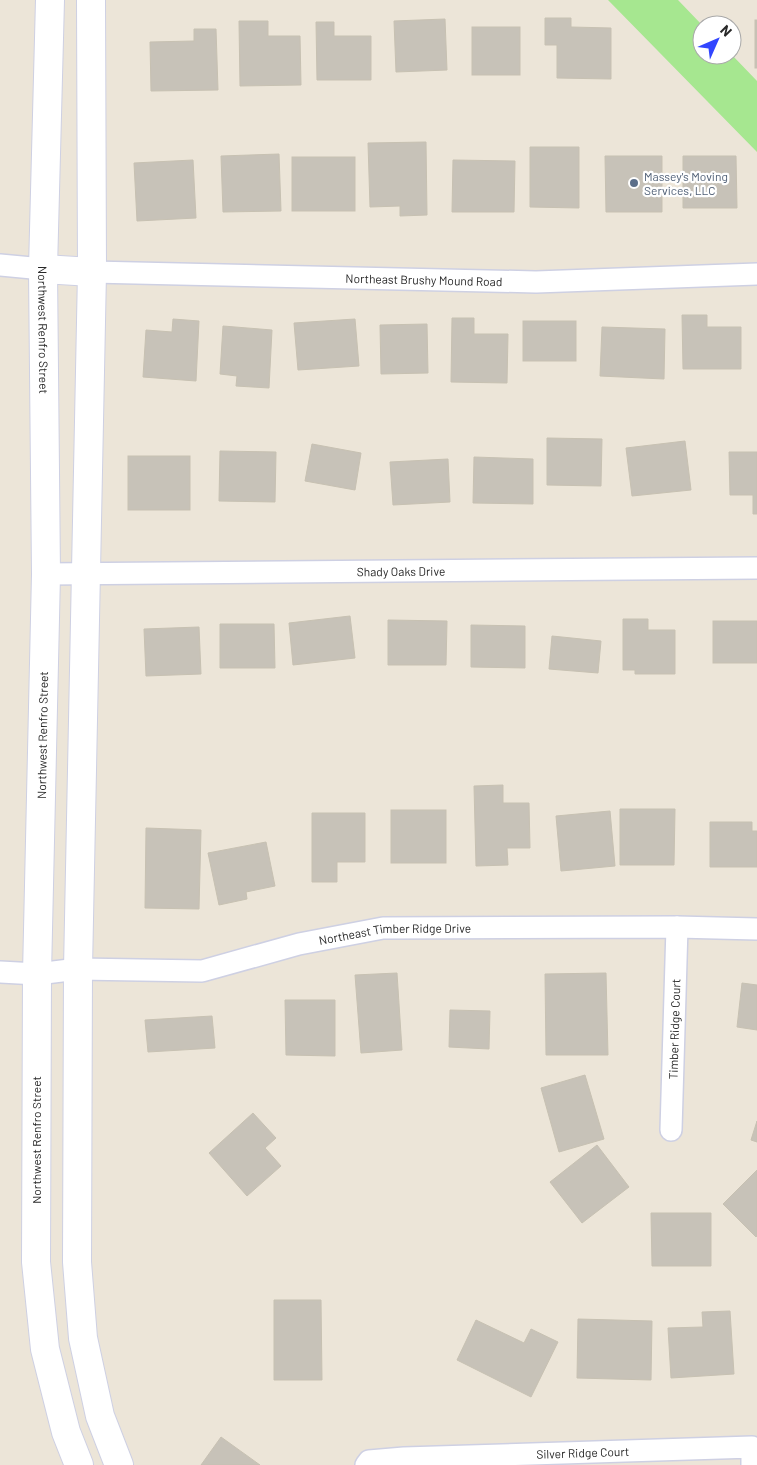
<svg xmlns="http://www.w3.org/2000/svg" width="757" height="1465" font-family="Barlow,sans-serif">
  <rect width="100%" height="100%" fill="#ece5d8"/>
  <!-- green -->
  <path fill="#a6e790" d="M608,0H678L702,25V55H732L757,81V152Z"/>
  <!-- building -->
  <g fill="#c7c2b8" stroke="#c7c1b2">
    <path d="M545,18H571V27L611,28V79L557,78V45H545Z"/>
    <path d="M445,19L447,70L396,72L394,21Z"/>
    <rect x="755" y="20" width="2" height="48"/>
    <path d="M239,21H268V36H300L301,85L240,86Z"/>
    <path d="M316,22H334V36H371V80H317Z"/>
    <rect x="472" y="27" width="48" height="48"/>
    <path d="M194,29H216L218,90L151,91L150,42L194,41Z"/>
    <path d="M426,142L427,215L400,216V206L370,207L368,143Z"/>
    <path d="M530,147H579V208L530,207Z"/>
    <path d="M279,154L281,211L223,212L221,156Z"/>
    <path d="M605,156H662V212H606Z"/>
    <path d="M683,156H736L737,208H683Z"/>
    <rect x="292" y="157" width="63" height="54"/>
    <path d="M193,160L196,218L137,221L134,163Z"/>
    <path d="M453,160L515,161L514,212H452Z"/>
    <path d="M682,315H707V327H741V369H683Z"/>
    <path d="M452,318H474V334H508L507,383L451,382Z"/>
    <path d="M173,319L199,321L196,381L143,377L146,330L172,332Z"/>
    <path d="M355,319L359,366L298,370L294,323Z"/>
    <rect x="523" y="321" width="53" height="40"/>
    <path d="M427,324L428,373L381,374L380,325Z"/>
    <path d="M223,326L272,330L269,388L236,386L237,376L220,374Z"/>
    <path d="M602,327L665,329L664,379L600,376Z"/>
    <path d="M547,438L602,439L601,486L547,485Z"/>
    <path d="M685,441L691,490L632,496L626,448Z"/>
    <path d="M312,444L361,453L355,490L305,481Z"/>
    <path d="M220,451L276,452L275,502L219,501Z"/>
    <path d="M729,452H757V514H753V495H730Z"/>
    <rect x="128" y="456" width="62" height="54"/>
    <path d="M474,457L533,459V504L473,503Z"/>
    <path d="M448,459L450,502L393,505L390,462Z"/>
    <path d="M350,616L355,658L293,665L289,623Z"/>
    <path d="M623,619H648V630H675V674H635V670H623Z"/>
    <path d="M388,620L447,621L446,665H388Z"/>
    <rect x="713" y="621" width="44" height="42"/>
    <path d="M220,624H274L275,668H220Z"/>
    <path d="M471,625L525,626V668L471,667Z"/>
    <path d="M199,627L201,674L146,676L144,629Z"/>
    <path d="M552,636L601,641L598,673L549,669Z"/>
    <path d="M503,785V803H529L530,848H507L508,865L476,866L474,786Z"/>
    <path d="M620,809H675L674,865H620Z"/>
    <rect x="391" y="810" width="55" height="53"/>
    <path d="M610,811L615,866L561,871L556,816Z"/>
    <path d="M312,813H365V862H337V882H312Z"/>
    <path d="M710,822H752V831H757V867H710Z"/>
    <path d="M146,828L201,830L199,909L145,908Z"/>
    <path d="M266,842L275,886L246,892L247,899L219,905L208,853Z"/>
    <path d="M397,973L402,1050L361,1053L355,975Z"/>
    <path d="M606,973L608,1055H546L545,974Z"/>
    <path d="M742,983L757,985V1030L737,1027Z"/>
    <path d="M285,1000H335V1056L286,1055Z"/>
    <path d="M450,1010L490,1011L489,1049L449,1047Z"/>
    <path d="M212,1016L215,1048L148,1052L145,1020Z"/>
    <path d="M585,1075L604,1139L559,1152L541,1088Z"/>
    <path d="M253,1113L276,1138L265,1148L281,1166L247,1196L209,1153Z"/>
    <path d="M757,1121V1142L751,1140Z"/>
    <path d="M597,1145L629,1187L582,1223L550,1182Z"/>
    <path d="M757,1170V1236L756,1237L723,1204Z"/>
    <path d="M651,1213H711V1266H652Z"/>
    <path d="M274,1300H321L322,1380H274Z"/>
    <path d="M730,1311L734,1374L671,1378L668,1328L703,1327L702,1312Z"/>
    <path d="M578,1319L652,1321L651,1380L577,1378Z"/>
    <path d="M476,1320L524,1343L531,1329L558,1342L531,1397L457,1360Z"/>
    <path d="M221,1437L260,1465H201Z"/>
  </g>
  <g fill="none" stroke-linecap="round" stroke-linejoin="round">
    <!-- street casing -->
    <g stroke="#ced0e3" stroke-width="24">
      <g id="street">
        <path d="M0,265L43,269"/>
        <path id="s1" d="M92,272L536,282L757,274"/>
        <path id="s2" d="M46,574L757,568"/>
        <path id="s3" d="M0,972L37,974L78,969L202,971L299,944L383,928L677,927L757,929"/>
        <path id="s4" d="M671,1130L677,927"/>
        <path id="s5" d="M366,1465L369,1461L404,1458L752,1447V1465"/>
      </g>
    </g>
    <!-- secondary casing -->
    <g stroke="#ced0e3" stroke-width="30">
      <g id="secondary">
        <path id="s6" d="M50,0L43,269L46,574L37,974L36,1262L45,1349L66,1432L79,1465"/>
        <path d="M91,0L92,272L78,969L77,1262L83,1338L100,1416L119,1465"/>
        <path d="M43,269L92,272"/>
      </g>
    </g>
    <!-- street -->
    <use href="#street" stroke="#fff" stroke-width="21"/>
    <!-- secondary -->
    <use href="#secondary" stroke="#fff" stroke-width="28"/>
  </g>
  <!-- markers -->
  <circle fill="#5c6f8a" stroke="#fff" stroke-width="2" cx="634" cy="183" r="5"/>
  <g text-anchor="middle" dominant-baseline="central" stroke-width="4.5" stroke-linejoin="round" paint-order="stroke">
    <!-- service labels -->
    <g font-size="12" fill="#4e5e75" stroke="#fff" text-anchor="start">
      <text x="644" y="176">Massey's Moving<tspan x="644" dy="14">Services, LLC</tspan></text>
    </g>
    <!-- street labels -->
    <g font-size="12" fill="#282828" stroke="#fff">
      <text stroke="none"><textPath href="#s1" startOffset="332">Northeast Brushy Mound Road</textPath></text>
      <text stroke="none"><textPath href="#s6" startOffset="330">Northwest Renfro Street</textPath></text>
      <text stroke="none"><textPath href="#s2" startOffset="355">Shady Oaks Drive</textPath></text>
      <text transform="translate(42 735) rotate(-89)">Northwest Renfro Street</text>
      <text stroke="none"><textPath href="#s3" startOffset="400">Northeast Timber Ridge Drive</textPath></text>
      <text stroke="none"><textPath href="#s4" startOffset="101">Timber Ridge Court</textPath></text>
      <text transform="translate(36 1140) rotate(-90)">Northwest Renfro Street</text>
      <text stroke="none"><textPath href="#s5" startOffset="219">Silver Ridge Court</textPath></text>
    </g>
  </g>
  <!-- north arrow -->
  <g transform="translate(717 40) rotate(45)"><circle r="24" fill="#ffffff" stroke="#a9a9a9"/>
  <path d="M0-4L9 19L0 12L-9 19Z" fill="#3246ff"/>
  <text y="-8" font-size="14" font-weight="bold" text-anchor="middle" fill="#282828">N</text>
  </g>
</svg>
